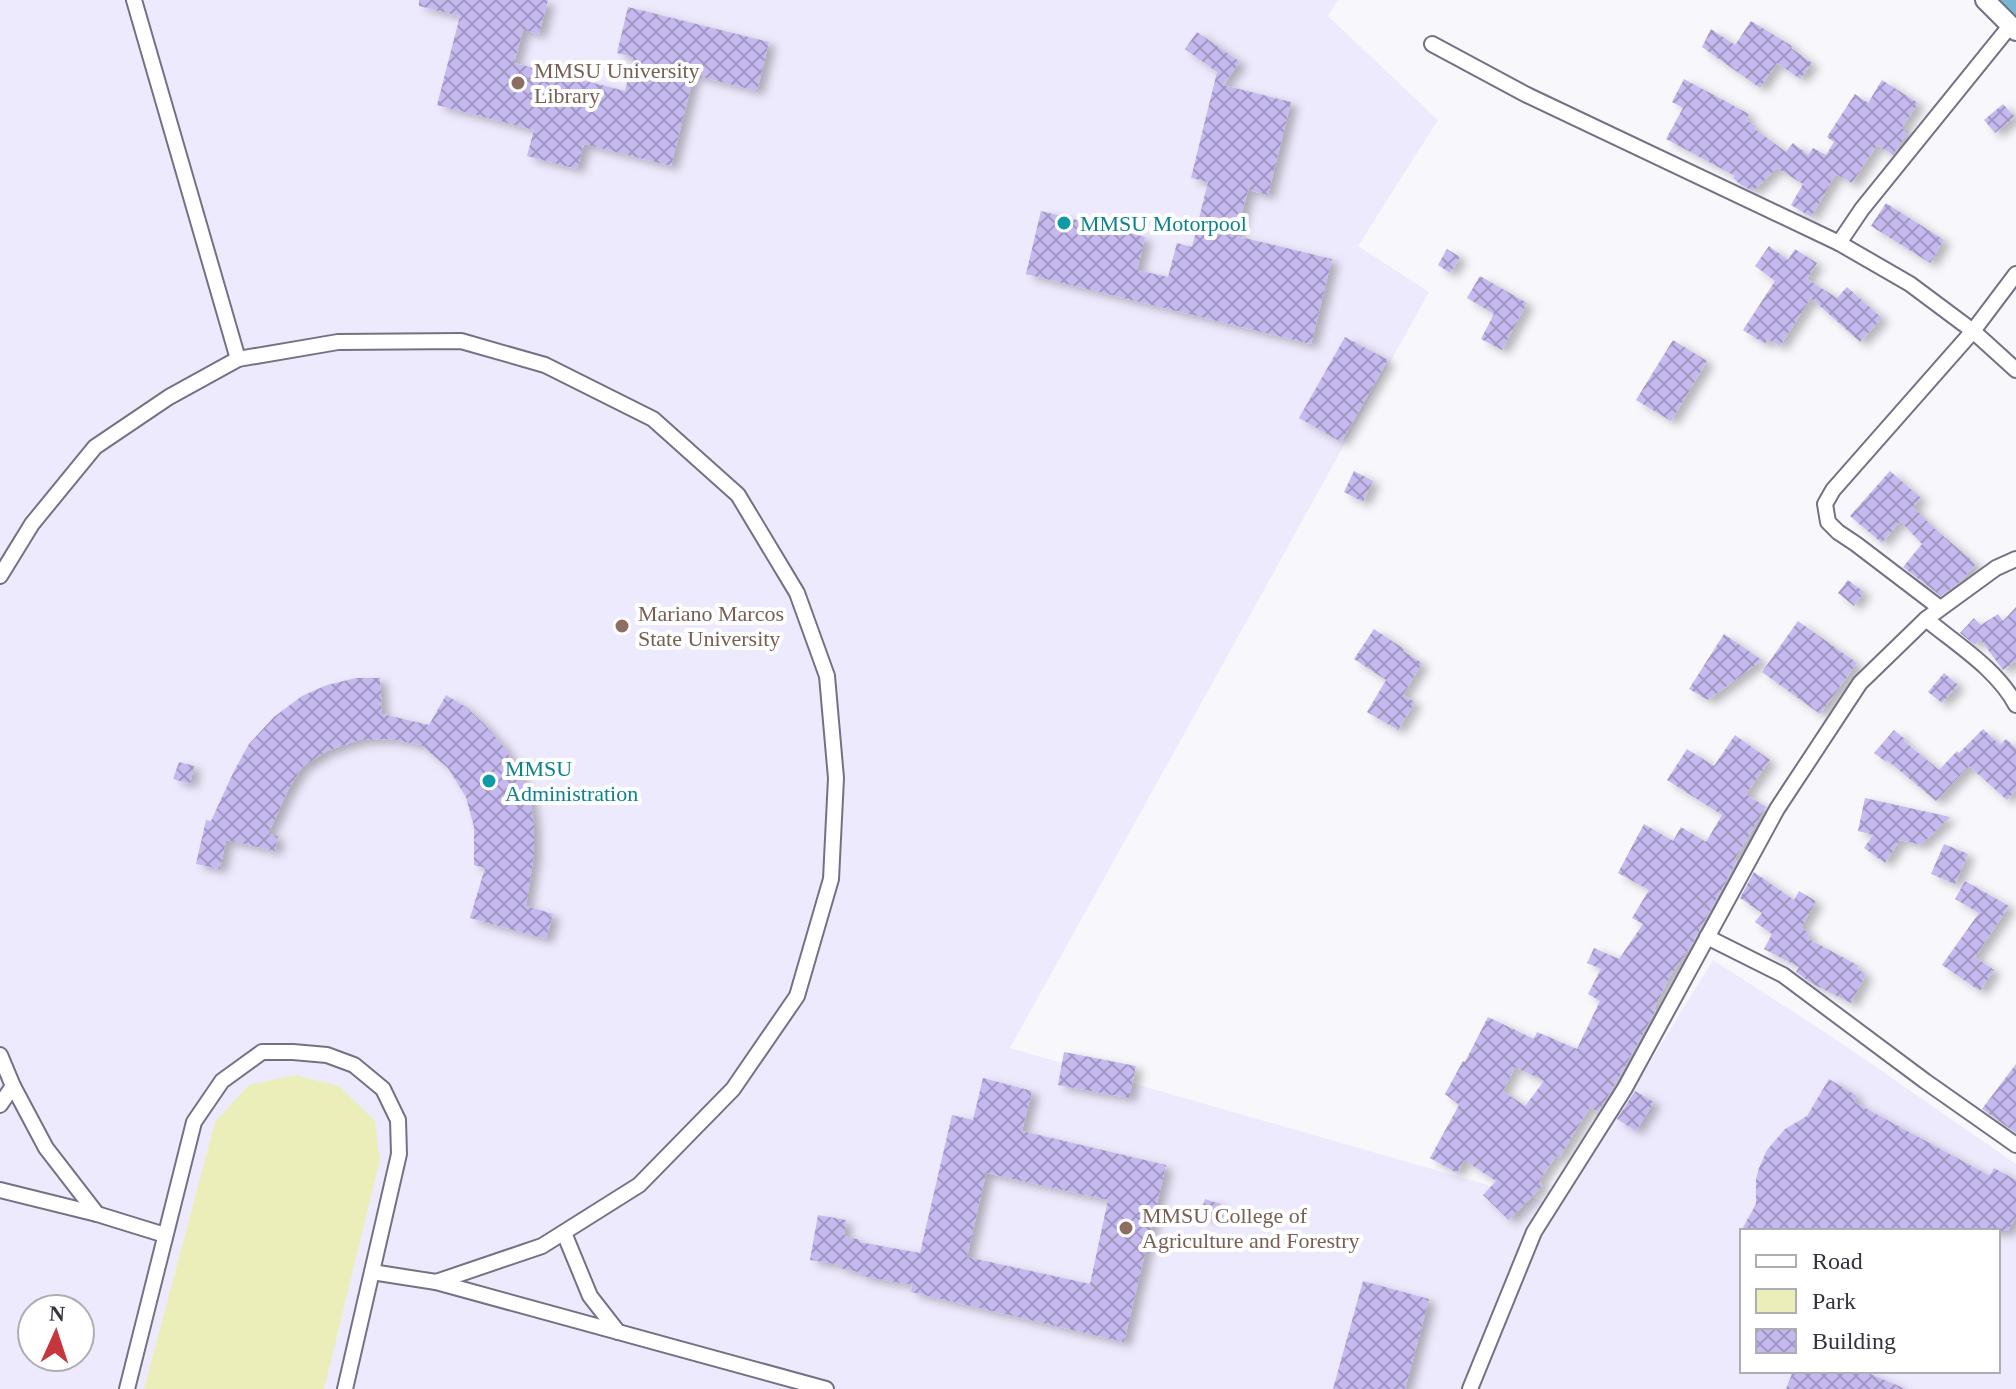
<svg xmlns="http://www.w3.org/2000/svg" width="2016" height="1389" font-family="'Times New Roman',serif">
  <defs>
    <pattern id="building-cross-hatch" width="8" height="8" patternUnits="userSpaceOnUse" patternTransform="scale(2)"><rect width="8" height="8" fill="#c5b9ef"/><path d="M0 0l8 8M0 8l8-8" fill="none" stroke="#a197c3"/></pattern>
    <filter id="shadow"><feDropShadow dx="7" dy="4.5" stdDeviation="4" flood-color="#0004"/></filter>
  </defs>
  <rect width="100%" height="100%" fill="#f8f7fc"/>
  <!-- built -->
  <path fill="#eeeafd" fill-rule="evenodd" d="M0,0H1338L1328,16L1438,120L1358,246L1429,292L1010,1048L1561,1206L1713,960L1834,1038L2016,1164V1389H0ZM1742,1231H1998V1371H1742ZM32,1309H80V1357H32Z"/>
  <!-- green -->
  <path fill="#ebeeb8" d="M294,1075L339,1086L375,1121L380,1160L324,1389H144L215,1122L249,1085Z"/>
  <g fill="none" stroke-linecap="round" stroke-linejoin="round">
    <!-- river -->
    <path stroke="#78b6d3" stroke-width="34" d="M1999,0L2016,19"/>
  </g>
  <!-- building -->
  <g fill="url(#building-cross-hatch)" fill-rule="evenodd" filter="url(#shadow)">
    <path d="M419,0H548L539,34L523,30L514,63L625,91L633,57L617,53L628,7L769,42L757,91L694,75L671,166L584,144L577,169L527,156L534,130L437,105L460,16L419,6Z"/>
    <path d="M1751,21L1792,46L1791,48L1812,63L1800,79L1777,63L1760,88L1702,47L1711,29L1735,45Z"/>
    <path d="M1197,32L1240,62L1223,85L1291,102L1268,195L1248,190L1236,236L1332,259L1311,344L1026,274L1041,211L1145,237L1137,270L1168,277L1177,243L1192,247L1208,182L1191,178L1217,72L1185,49Z"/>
    <path d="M1684,79L1749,114L1746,120L1756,126L1755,129L1786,152L1793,143L1808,155L1813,148L1826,155L1834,142L1827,137L1855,94L1868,103L1882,80L1918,103L1902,128L1908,132L1893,155L1877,145L1852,183L1836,174L1811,217L1791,205L1803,184L1777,168L1753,191L1741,185L1733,178L1735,176L1666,139L1683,108L1672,102Z"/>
    <path d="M2003,104L2015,117L1995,133L1984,120Z"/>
    <path d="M1886,203L1944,240L1930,263L1871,226Z"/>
    <path d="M1769,246L1788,260L1795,249L1817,263L1807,279L1837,298L1847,287L1882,318L1860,342L1811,298L1780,346L1768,339L1765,344L1743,330L1775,281L1755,266Z"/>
    <path d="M1447,249L1460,257L1450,273L1438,265Z"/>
    <path d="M1480,276L1527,303L1502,350L1481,339L1494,314L1467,298Z"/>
    <path d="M1345,337L1388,360L1341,442L1299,418Z"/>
    <path d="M1673,340L1707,361L1671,421L1636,400Z"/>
    <path d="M1354,471L1373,481L1363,502L1344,492Z"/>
    <path d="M1890,471L1921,498L1913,507L1935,529L1976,564L1961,581L1941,596L1903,567L1922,544L1900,521L1882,543L1850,516Z"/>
    <path d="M1848,580L1864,592L1854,606L1838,593Z"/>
    <path d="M2016,607V661L2003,670L1980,639L1975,645L1960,633L1974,618L1981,625L1998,614L2003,621Z"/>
    <path d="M1798,621L1857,663L1820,714L1762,672Z"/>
    <path d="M1374,629L1404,649L1403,651L1422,663L1403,695L1415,702L1398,730L1367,712L1386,680L1354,659Z"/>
    <path d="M1724,634L1762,660L1708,700L1689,689Z"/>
    <path d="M1944,673L1958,685L1942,703L1928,692Z"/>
    <path d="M356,678H380L382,714L429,725L446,695L466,707L485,725L505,748L530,795L534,826V855L526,906L553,914L546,939L470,918L485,868L474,865V827L466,797L448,768L421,745L390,739L359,740L327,751L302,767L288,790L268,834L278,836L275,851L226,840L220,869L196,864L206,820L211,821L234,771L249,744L274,717L302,696L327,685Z"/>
    <path d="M1983,729L2000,745L2006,739L2016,748V790L2007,800L1969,766L1936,801L1887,760L1886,762L1874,753L1894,730L1905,739L1904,741L1939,770L1957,751L1959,753Z"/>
    <path d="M1735,735L1770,760L1746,794L1766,807L1735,859L1737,861L1691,946L1670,976L1654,1009L1656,1010L1616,1083L1598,1112L1590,1107L1559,1158L1556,1156L1539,1181L1543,1185L1509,1220L1483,1195L1496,1181L1464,1160L1457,1173L1430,1158L1459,1105L1445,1094L1463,1061L1465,1062L1488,1017L1534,1039L1537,1032L1577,1049L1600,1001L1588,994L1601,969L1587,963L1594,948L1619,959L1643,924L1632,918L1649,890L1618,873L1644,824L1673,841L1681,827L1706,842L1722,815L1667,780L1687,749L1714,766ZM1515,1067L1544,1081L1525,1106L1503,1091Z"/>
    <path d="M179,762L194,766L190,784L173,779Z"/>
    <path d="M1865,798L1950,817L1921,845L1900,840L1885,863L1864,848L1873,835L1858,831Z"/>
    <path d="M1944,844L1968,854L1955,884L1931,874Z"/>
    <path d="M1754,872L1794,900L1799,891L1816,901L1801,928L1810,933L1807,938L1859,966L1857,969L1866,974L1851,1003L1811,983L1796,972L1799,967L1764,949L1772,934L1755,922L1762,913L1740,898Z"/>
    <path d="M1965,881L2009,906L1975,957L1994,970L1980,991L1942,965L1979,913L1955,899Z"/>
    <path d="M1064,1052L1136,1066L1129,1098L1058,1085Z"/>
    <path d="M2016,1064V1133L1982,1109Z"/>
    <path d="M983,1078L1032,1091L1022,1131L1166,1165L1124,1342L911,1292L912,1285L861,1276L862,1273L840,1268L841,1265L810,1260L818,1215L846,1220L844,1236L860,1240L859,1242L920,1253L952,1115L973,1120ZM986,1173L1108,1200L1090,1284L967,1257Z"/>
    <path d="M1829,1079L1857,1096L1854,1102L1990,1176L1994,1168L2016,1180V1217L2008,1231H1741L1756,1204V1179L1759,1168L1767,1150L1785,1129L1807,1116Z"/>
    <path d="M1635,1091L1654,1102L1636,1131L1617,1119Z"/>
    <path d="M1205,1199L1220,1204L1215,1220L1200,1214Z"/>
    <path d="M1363,1281L1429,1299L1405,1389H1333Z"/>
    <path d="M1793,1371H1863L1906,1389H1786Z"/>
  </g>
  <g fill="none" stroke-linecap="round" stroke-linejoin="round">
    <!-- minor casing -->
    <g stroke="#757185" stroke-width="18">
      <g id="minor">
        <path d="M134,0L238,359"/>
        <path d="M1432,44L1527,95L1839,243L1862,209L2010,26"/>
        <path d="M1839,243L1910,284L1973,331L2016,370"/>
        <path d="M2016,559L1996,568L1926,619C1956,644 1997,669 2016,705"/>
        <path d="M0,576L32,524L95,447L169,397L238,359L338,342L461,341L545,365L653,419L738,495L797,593L827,676L836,778L831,879L797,996L733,1089L639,1185L542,1246L436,1282"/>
        <path d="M1940,608L1856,544L1838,532L1828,522L1825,504L1833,490L1973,331L2016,274"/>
        <path d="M1707,937L1783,975L1925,1081L2016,1145"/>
        <path d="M0,1055L13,1086L46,1148L97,1214"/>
        <path d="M0,1105L13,1086"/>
        <path d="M0,1190L97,1214L165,1235"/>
        <path d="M564,1233L590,1296L618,1332"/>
        <path d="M372,1272L436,1282L826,1389"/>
        <path d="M127,1389L194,1122L222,1081L262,1052H293L327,1055L354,1065L383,1089L398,1120L399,1154L345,1389"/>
        <path d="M1470,1389L1534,1232L1625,1088L1777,809L1860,683L1926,619"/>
      </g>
    </g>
    <!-- tertiary casing -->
    <g stroke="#757185" stroke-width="22">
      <path id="tertiary" d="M1985,0L2016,31"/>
    </g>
    <!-- minor -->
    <use href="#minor" stroke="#fff" stroke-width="14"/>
    <!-- tertiary -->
    <use href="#tertiary" stroke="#fff" stroke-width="18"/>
  </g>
  <!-- markers -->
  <g fill="#8d6e63" stroke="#fff" stroke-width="3">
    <circle cx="518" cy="83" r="8"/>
    <circle cx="622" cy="626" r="8"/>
    <circle cx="1126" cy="1228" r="8"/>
  </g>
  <g fill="#0f9aa8" stroke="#fff" stroke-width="3">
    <circle cx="1064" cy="223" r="8"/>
    <circle cx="489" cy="781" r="8"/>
  </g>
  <g text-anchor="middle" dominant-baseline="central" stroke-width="8" stroke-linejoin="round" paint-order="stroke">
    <!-- education labels -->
    <g font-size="22" fill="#785e54" stroke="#fff" text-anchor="start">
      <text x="534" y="70">MMSU University<tspan x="534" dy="25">Library</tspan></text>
      <text x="638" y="613">Mariano Marcos<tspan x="638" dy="25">State University</tspan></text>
      <text x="1142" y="1215">MMSU College of<tspan x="1142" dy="25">Agriculture and Forestry</tspan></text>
    </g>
    <!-- culture labels -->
    <g font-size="22" fill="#0d838f" stroke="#fff" text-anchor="start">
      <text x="1080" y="223">MMSU Motorpool</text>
      <text x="505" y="768">MMSU<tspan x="505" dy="25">Administration</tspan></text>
    </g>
  </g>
  <!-- legend -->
  <rect x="1740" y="1229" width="260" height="144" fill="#ffffff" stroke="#aeadb1" stroke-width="2"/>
  <rect x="1756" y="1255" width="40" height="12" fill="#ffffff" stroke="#aeadb1" stroke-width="2"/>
  <text x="1812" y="1269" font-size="24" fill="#35333c">Road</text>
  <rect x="1756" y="1289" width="40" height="24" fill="#ebeeb8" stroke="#aeadb1" stroke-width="2"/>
  <text x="1812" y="1309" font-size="24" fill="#35333c">Park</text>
  <rect x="1756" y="1329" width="40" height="24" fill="url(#building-cross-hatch)" stroke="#aeadb1" stroke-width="2"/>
  <text x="1812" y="1349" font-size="24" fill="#35333c">Building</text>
  <!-- north arrow -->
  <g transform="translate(56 1333) rotate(3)"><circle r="38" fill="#ffffff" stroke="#aeadb1" stroke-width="2"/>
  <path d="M0-6L14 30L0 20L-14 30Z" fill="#c6373d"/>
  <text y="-12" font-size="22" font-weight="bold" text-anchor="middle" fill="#35333c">N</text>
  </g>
</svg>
